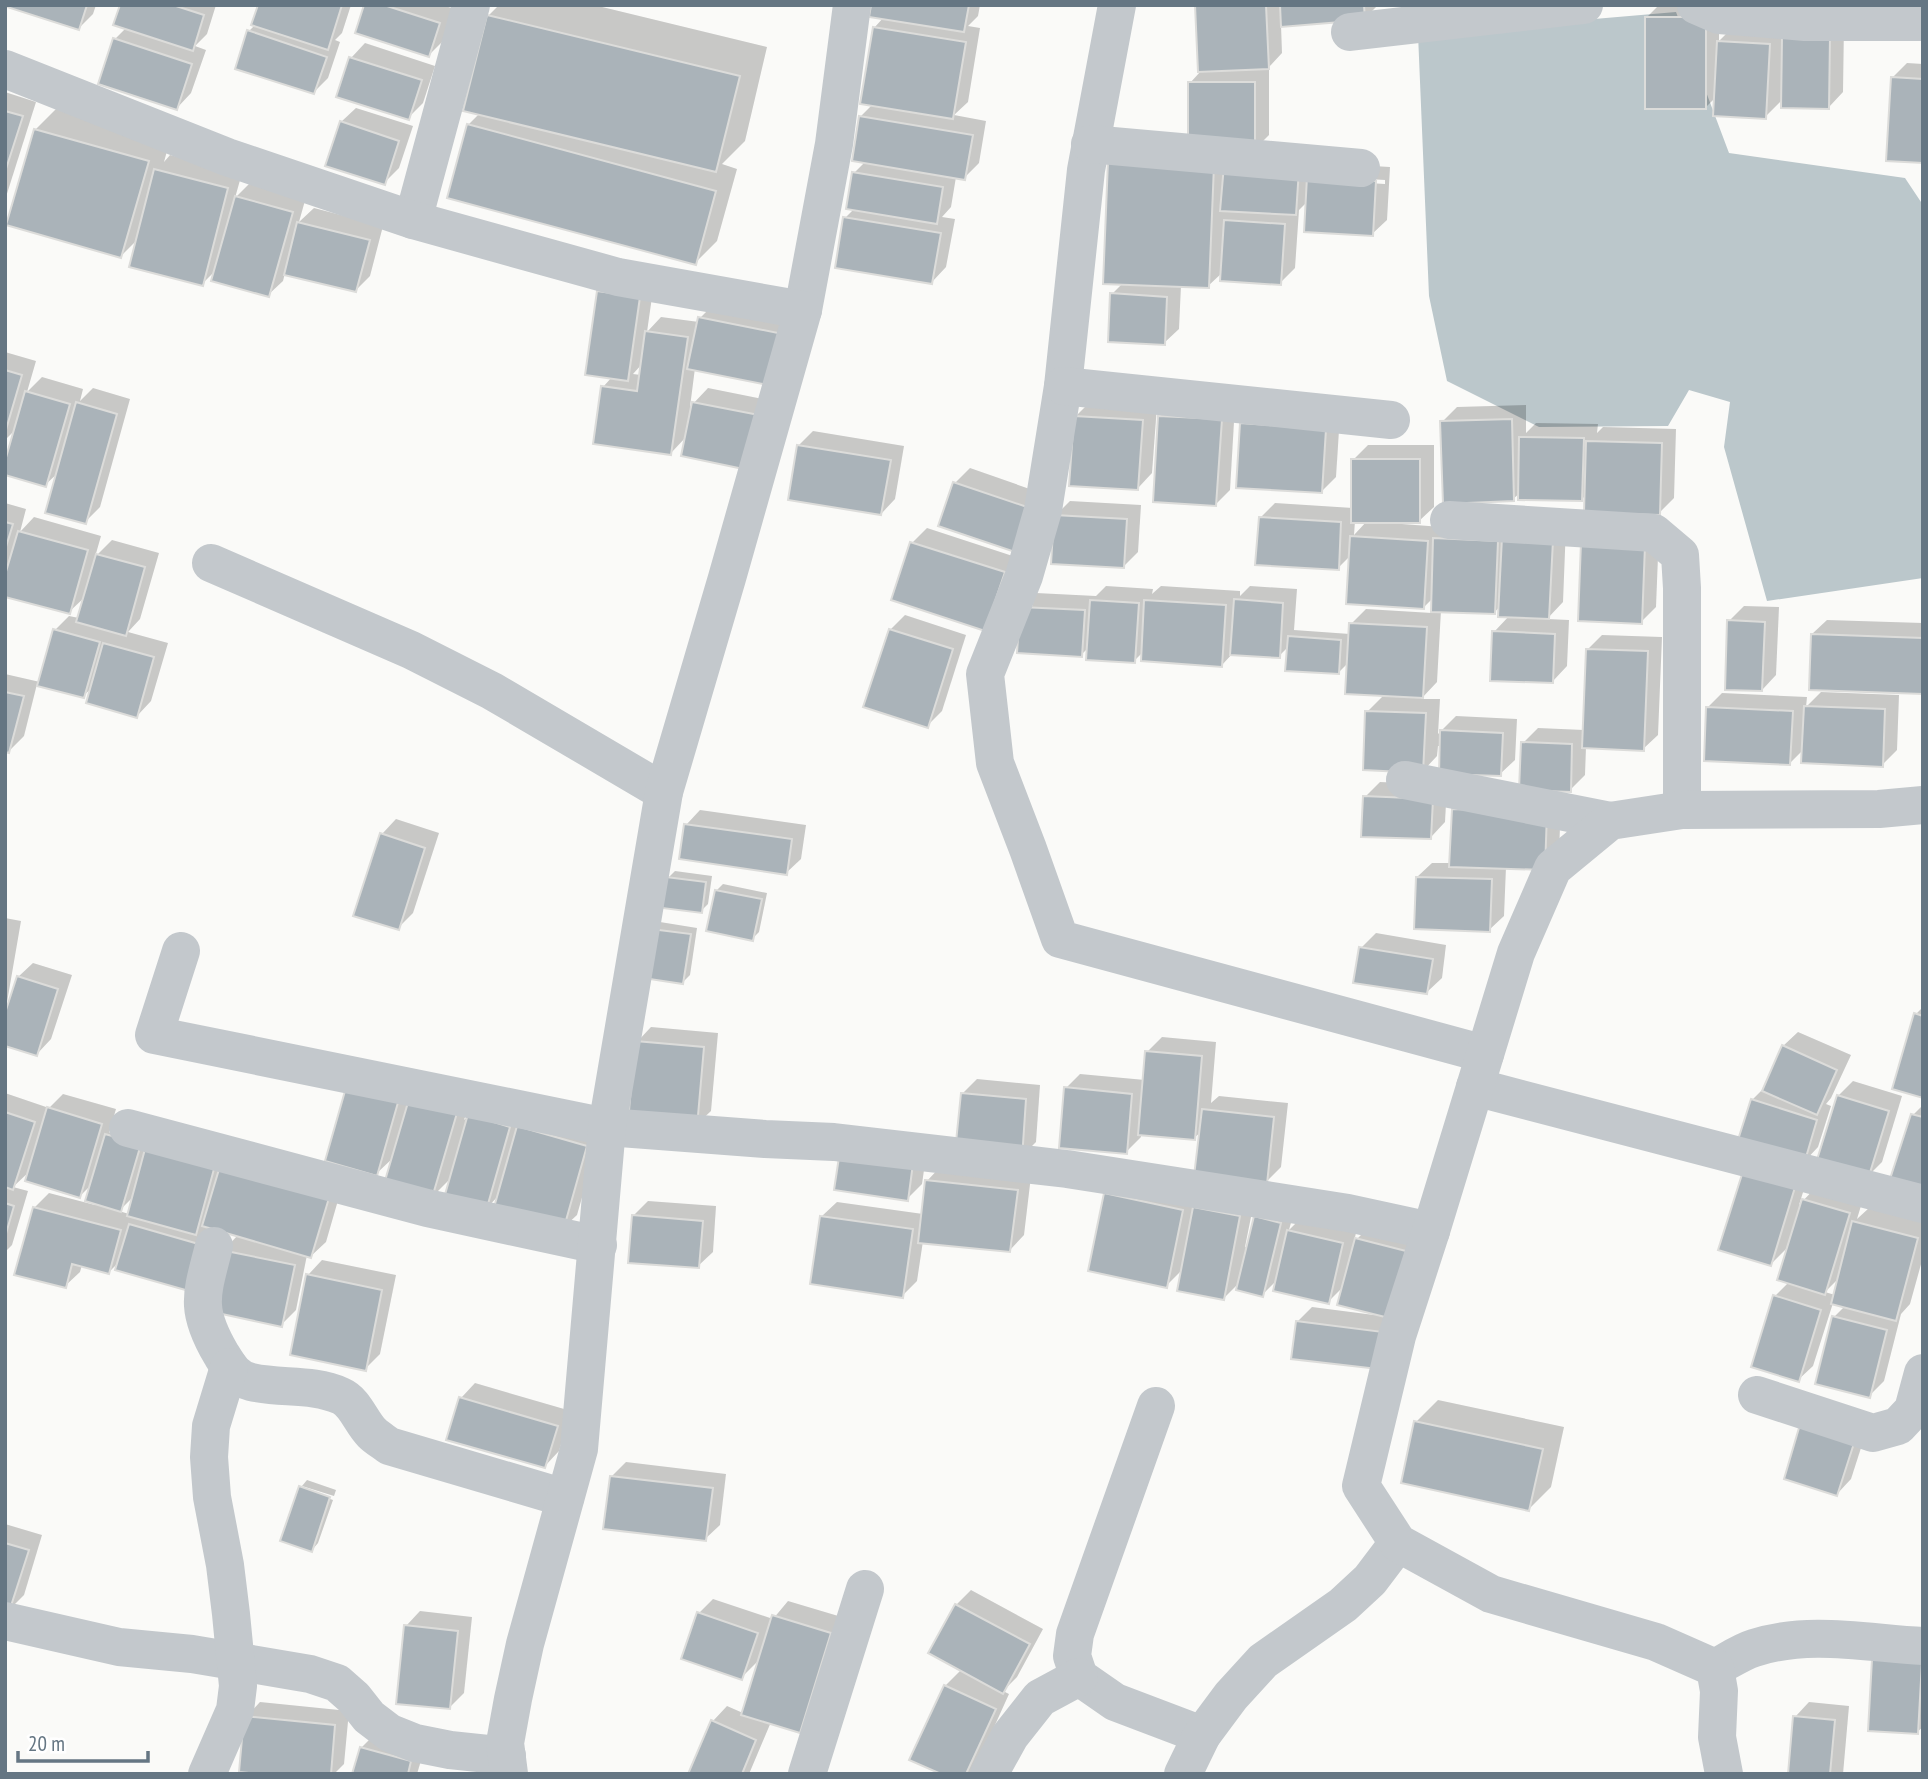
<svg xmlns="http://www.w3.org/2000/svg" width="1928" height="1779" font-family="'PT Sans Narrow',sans-serif">
  <rect width="100%" height="100%" fill="#fafaf8"/>
  <!-- water -->
  <path fill="#bbc7cb" d="M1676,12L1729,153L1905,178L1923,205V578L1767,601L1724,447L1730,402L1689,390L1668,426L1539,427L1447,381L1429,296L1418,34Z"/>
  <!-- shadow -->
  <g fill="#0003" fill-rule="evenodd">
    <path d="M10,5H96L93,14L79,28Z"/>
    <path d="M122,5H216L207,34L195,46L206,50L191,93L177,108L115,39L127,27Z"/>
    <path d="M259,5H351L342,33L335,40L340,42L328,78L314,92L249,31L256,24Z"/>
    <path d="M366,5H443L454,9L443,41L429,55Z"/>
    <path d="M499,5H594L767,47L745,141L722,164L737,169L717,241L695,263L468,125L480,113L488,16Z"/>
    <path d="M873,5H980L978,16L968,26L980,28L968,102L954,115L986,121L979,163L964,178L956,177L951,207L942,217L955,219L946,267L932,282L845,218L854,209V173L865,162L860,117L873,104L874,28L884,17Z"/>
    <path d="M1197,5H1378L1364,19L1281,25L1282,53L1269,67V135L1252,152L1323,163L1390,167L1387,220L1372,234L1307,202L1299,210L1295,268L1280,283L1222,273L1208,286L1181,285L1179,329L1164,343L1112,294L1123,283L1190,142V83L1200,72ZM1320,176L1385,180V184L1320,180Z"/>
    <path d="M1659,5H1719V41L1733,27L1844,23L1843,92L1829,107L1783,99L1765,117L1716,97L1705,108L1647,17Z"/>
    <path d="M365,43L435,66L423,103L408,118L351,58Z"/>
    <path d="M1907,63L1923,64V162L1893,77Z"/>
    <path d="M5,92L36,102L5,200Z"/>
    <path d="M58,107L170,140L164,162L170,155L242,173L235,198L251,182L306,197L299,222L314,208L383,226L370,276L356,290L285,273L283,281L268,295L216,270L202,284L138,239L121,256L36,129Z"/>
    <path d="M356,108L413,126L399,168L384,183L341,122Z"/>
    <path d="M654,283L647,332L661,317L699,322L700,318L714,304L796,320L787,369L695,368L690,407L708,388L778,402L767,454L686,437L671,453L603,387L612,377L598,292ZM642,364L641,375L633,374Z"/>
    <path d="M5,352L36,361L27,392L42,377L83,389L80,401L93,388L130,399L100,507L85,522L59,472L45,485L16,429L5,440Z"/>
    <path d="M1090,402L1157,406L1152,473L1138,488L1076,416Z"/>
    <path d="M1174,402L1235,405L1230,490L1216,504L1160,416Z"/>
    <path d="M1526,405V433L1536,423L1598,424L1597,433L1603,427L1676,429L1674,498L1659,513L1587,494L1582,499L1520,493L1513,499L1442,422L1457,407Z"/>
    <path d="M1340,415L1336,477L1322,491L1238,486Z"/>
    <path d="M813,431L904,446L895,499L881,514L798,446Z"/>
    <path d="M1368,445H1434V507L1419,521H1402V524L1442,527L1566,526L1563,602L1547,619L1569,620L1567,666L1553,681L1494,632L1510,615L1500,606L1494,613L1441,610L1437,682L1421,699H1440L1438,734L1456,716L1517,719L1515,760L1500,774L1441,746H1438L1437,756L1423,771L1367,712L1384,695L1349,662L1339,672L1289,646L1279,656L1233,653L1222,665L1143,652L1134,661L1088,648L1081,655L1019,651L1036,593L1096,596L1106,586L1153,589L1152,594L1161,586L1240,591V596L1250,586L1297,589L1294,630L1350,634L1351,624L1366,609L1432,613L1433,598L1423,608L1351,555L1338,568L1260,518L1275,503L1353,508V460ZM1355,521H1367L1354,535Z"/>
    <path d="M970,468L1044,494L1015,550L955,483Z"/>
    <path d="M1070,501L1141,505L1138,552L1124,566L1056,515Z"/>
    <path d="M5,503L26,509L20,532L34,517L101,536L95,557L112,540L159,553L140,619L128,632L168,643L151,701L137,716L92,688L83,696L37,684L24,736L9,751L5,750V674L40,682L55,630L69,616L79,618L86,596L69,612L5,580Z"/>
    <path d="M927,528L1019,558L999,615L912,543Z"/>
    <path d="M1659,531L1656,607L1641,622L1583,543Z"/>
    <path d="M1744,606L1779,607L1776,675L1762,690L1729,621Z"/>
    <path d="M905,615L966,635L942,711L927,726L890,630Z"/>
    <path d="M1827,620L1923,623V693L1812,634Z"/>
    <path d="M1602,635L1662,637L1658,735L1643,749L1586,747L1585,775L1570,790L1523,743L1538,728L1584,730L1587,650Z"/>
    <path d="M1821,692L1899,695L1897,750L1882,765L1804,749L1790,763L1707,708L1722,693L1807,697L1806,707Z"/>
    <path d="M1380,782L1447,785L1445,822L1431,837L1365,797Z"/>
    <path d="M1561,798L1559,854L1506,867L1504,916L1489,930L1417,877L1432,863H1451Z"/>
    <path d="M700,810L806,825L801,859L786,873L686,825Z"/>
    <path d="M396,819L439,833L413,913L398,928L382,834Z"/>
    <path d="M675,871L712,876L708,904L701,911L668,878Z"/>
    <path d="M723,884L767,893L759,932L752,939L716,891Z"/>
    <path d="M5,918L21,921L6,1008L8,1009L18,977L33,963L72,975L51,1039L37,1054L5,1044Z"/>
    <path d="M660,922L697,928L690,975L683,982L645,977Z"/>
    <path d="M1376,933L1446,945L1442,978L1427,992L1361,948Z"/>
    <path d="M1923,1007V1096L1916,1014Z"/>
    <path d="M651,1027L718,1033L711,1111L696,1125L637,1042Z"/>
    <path d="M1798,1032L1851,1055L1831,1098L1826,1104L1831,1106L1818,1147L1804,1162L1752,1100L1766,1086L1783,1046Z"/>
    <path d="M1162,1037L1216,1042L1211,1103L1219,1096L1288,1103L1281,1167L1266,1182L1202,1131L1194,1138L1141,1134V1137L1126,1152L1066,1088L1080,1074L1145,1080L1147,1052Z"/>
    <path d="M977,1079L1040,1085L1036,1142L1021,1157L962,1094Z"/>
    <path d="M1853,1081L1902,1096L1882,1162L1867,1177L1838,1096Z"/>
    <path d="M349,1085L471,1099L464,1120L484,1101L601,1131L577,1215L562,1229L499,1195L486,1209L452,1177L432,1197L394,1157L376,1174Z"/>
    <path d="M5,1093L49,1108L63,1094L116,1109L109,1133L122,1120L343,1183L326,1242L311,1256L307,1255L296,1310L281,1325L223,1251L238,1235L223,1231L210,1276L120,1261L109,1272L82,1265L80,1272L65,1286L34,1208L49,1193L95,1205L92,1184L80,1196L30,1171L13,1187L28,1191L12,1245L5,1252ZM134,1196L129,1214L119,1211Z"/>
    <path d="M1923,1105V1188L1913,1115Z"/>
    <path d="M928,1142L922,1184L907,1199L836,1188Z"/>
    <path d="M941,1166L1031,1176L1024,1235L1010,1250L923,1241L917,1281L902,1296L822,1216L837,1202L923,1214L927,1181Z"/>
    <path d="M1810,1170L1799,1205L1818,1185L1863,1199L1857,1219L1869,1208L1923,1221V1257L1910,1304L1901,1314L1884,1381L1869,1396L1834,1317L1845,1306L1833,1303L1813,1366L1798,1380L1775,1296L1789,1282L1790,1245L1771,1264L1720,1249ZM1839,1278L1835,1295L1825,1292Z"/>
    <path d="M1106,1194L1254,1202L1245,1247L1248,1248L1256,1217L1295,1208L1289,1230L1303,1216L1357,1228L1354,1242L1371,1225L1420,1237L1393,1353L1297,1322L1312,1307L1374,1315V1312L1344,1286L1328,1302L1277,1280L1262,1295L1240,1282L1224,1298L1183,1269L1166,1286Z"/>
    <path d="M648,1201L716,1206L713,1252L698,1266L633,1216Z"/>
    <path d="M322,1260L396,1275L380,1354L365,1369L308,1275Z"/>
    <path d="M475,1383L571,1411L559,1451L545,1466L461,1398Z"/>
    <path d="M1438,1400L1564,1427L1551,1487L1529,1509L1416,1422Z"/>
    <path d="M1869,1423L1851,1479L1837,1494L1786,1478Z"/>
    <path d="M626,1462L726,1474L720,1525L705,1539L612,1476Z"/>
    <path d="M307,1480L336,1490L334,1496L302,1486Z"/>
    <path d="M302,1486V1489L333,1500L318,1543L312,1550L300,1487Z"/>
    <path d="M5,1524L42,1535L24,1595L9,1610L5,1608Z"/>
    <path d="M971,1590L1043,1629L1017,1677L1003,1691L1009,1694L976,1767L969,1774H945V1686L962,1669L956,1605Z"/>
    <path d="M713,1599L773,1619L788,1601L845,1618L814,1716L771,1722L749,1774H690L713,1721L727,1706L743,1713L760,1659L741,1678L699,1613Z"/>
    <path d="M420,1611L472,1617L464,1693L450,1707L406,1626Z"/>
    <path d="M1923,1647V1727L1917,1732Z"/>
    <path d="M260,1702L349,1711L344,1764L334,1774H277L246,1717Z"/>
    <path d="M1809,1702L1849,1706L1843,1774H1790L1795,1717Z"/>
    <path d="M376,1733L425,1747L417,1774H354L361,1748Z"/>
  </g>
  <!-- building -->
  <g fill="#aab3b9" stroke="#dcdcda" stroke-width="2">
    <path d="M8,5H87L79,30L7,7Z"/>
    <path d="M120,5H173L204,15L193,51L113,25Z"/>
    <path d="M258,5H342L328,50L251,25Z"/>
    <path d="M364,5H384L440,23L429,57L355,33Z"/>
    <path d="M871,5H969L964,32L869,17Z"/>
    <path d="M1195,5H1266L1269,69L1198,72Z"/>
    <path d="M1280,5H1364L1365,20L1281,27Z"/>
    <path d="M487,15L740,76L716,172L463,111Z"/>
    <rect x="1645" y="17" width="61" height="92"/>
    <path d="M873,27L966,42L953,119L860,104Z"/>
    <path d="M247,30L327,57L314,94L235,69Z"/>
    <path d="M1782,37H1830L1829,109L1781,108Z"/>
    <path d="M113,38L192,64L177,110L98,84Z"/>
    <path d="M1717,41L1770,44L1766,119L1713,116Z"/>
    <path d="M349,57L422,80L409,120L336,97Z"/>
    <path d="M1891,77L1923,79V163L1886,161Z"/>
    <rect x="1188" y="82" width="67" height="69"/>
    <path d="M5,111L23,116L5,172Z"/>
    <path d="M859,116L973,135L965,180L852,161Z"/>
    <path d="M340,121L399,141L385,185L325,166Z"/>
    <path d="M467,124L716,191L696,265L447,198Z"/>
    <path d="M34,129L149,161L121,258L6,225Z"/>
    <path d="M1108,161L1214,165L1209,288L1103,284Z"/>
    <path d="M1224,165L1299,169L1296,215L1220,211Z"/>
    <path d="M154,169L228,188L203,286L129,267Z"/>
    <path d="M852,172L943,187L937,224L846,209Z"/>
    <path d="M1307,177L1376,181L1373,236L1304,232Z"/>
    <path d="M235,196L293,212L269,297L211,281Z"/>
    <path d="M843,217L941,233L932,284L835,268Z"/>
    <path d="M1224,220L1285,224L1281,285L1220,281Z"/>
    <path d="M297,222L370,240L356,292L284,275Z"/>
    <path d="M597,291L640,297L628,381L585,375Z"/>
    <path d="M1110,293L1167,297L1165,345L1108,342Z"/>
    <path d="M698,317L783,334L773,386L687,369Z"/>
    <path d="M645,331L688,337L671,455L593,444L601,386L637,391Z"/>
    <path d="M5,370L22,375L5,433Z"/>
    <path d="M25,391L70,404L46,487L5,475V461Z"/>
    <path d="M76,402L117,414L86,524L45,513Z"/>
    <path d="M692,402L764,416L753,471L681,456Z"/>
    <path d="M1074,416L1143,420L1138,490L1069,486Z"/>
    <path d="M1158,416L1222,419L1216,506L1153,502Z"/>
    <path d="M1512,419L1514,501L1443,504L1440,421Z"/>
    <path d="M1240,423L1326,429L1322,493L1236,488Z"/>
    <path d="M1519,437L1584,438L1582,501L1518,500Z"/>
    <path d="M1586,441L1662,443L1660,515L1584,513Z"/>
    <path d="M797,445L891,460L881,515L788,500Z"/>
    <rect x="1351" y="459" width="69" height="64"/>
    <path d="M953,482L1030,508L1015,552L938,526Z"/>
    <path d="M1054,515L1127,519L1124,568L1051,564Z"/>
    <path d="M1259,517L1341,522L1339,570L1255,565Z"/>
    <path d="M5,522L13,524L5,550Z"/>
    <path d="M18,531L88,550L70,614L5,597V575Z"/>
    <path d="M1350,536L1428,541L1424,609L1346,604Z"/>
    <path d="M1502,537L1553,540L1549,619L1498,617Z"/>
    <path d="M1433,538L1498,541L1495,614L1431,612Z"/>
    <path d="M910,542L1005,572L985,631L891,600Z"/>
    <path d="M1581,542L1645,545L1642,624L1578,621Z"/>
    <path d="M96,554L145,567L126,636L76,622Z"/>
    <path d="M1234,599L1283,603L1280,658L1230,655Z"/>
    <path d="M1090,600L1139,603L1135,663L1086,660Z"/>
    <path d="M1144,600L1226,605L1222,667L1141,661Z"/>
    <path d="M1020,607L1085,610L1082,657L1017,653Z"/>
    <path d="M1727,620L1765,622L1762,691L1725,690Z"/>
    <path d="M1349,623L1427,627L1423,698L1345,694Z"/>
    <path d="M53,629L100,642L84,698L37,686Z"/>
    <path d="M889,629L953,649L928,728L863,707Z"/>
    <path d="M1492,631L1555,634L1553,683L1490,681Z"/>
    <path d="M1811,634L1923,638V694L1809,690Z"/>
    <path d="M1288,636L1341,640L1339,674L1285,671Z"/>
    <path d="M103,643L154,657L137,718L86,703Z"/>
    <path d="M1586,649L1648,651L1644,751L1582,748Z"/>
    <path d="M5,692L24,696L9,753L5,752Z"/>
    <path d="M1804,706L1885,709L1883,767L1801,763Z"/>
    <path d="M1706,707L1793,711L1790,765L1704,761Z"/>
    <path d="M1365,711L1426,713L1423,773L1363,770Z"/>
    <path d="M1440,730L1503,733L1501,776L1439,774Z"/>
    <path d="M1521,742L1572,744L1571,792L1519,790Z"/>
    <path d="M1363,796L1433,799L1431,839L1361,837Z"/>
    <path d="M1452,809L1547,812L1545,870L1449,867Z"/>
    <path d="M684,824L792,839L787,875L679,859Z"/>
    <path d="M380,833L425,848L399,930L353,916Z"/>
    <path d="M666,877L706,882L702,913L662,908Z"/>
    <path d="M1416,877L1492,879L1490,932L1414,929Z"/>
    <path d="M715,890L762,899L753,941L706,931Z"/>
    <path d="M651,929L691,934L683,984L643,978Z"/>
    <path d="M1359,947L1433,959L1427,994L1353,983Z"/>
    <path d="M17,976L58,989L37,1056L5,1046V1013Z"/>
    <path d="M1914,1013L1923,1016V1098L1892,1089Z"/>
    <path d="M635,1041L704,1047L697,1127L628,1122Z"/>
    <path d="M1782,1045L1837,1070L1817,1115L1762,1091Z"/>
    <path d="M1145,1051L1202,1056L1195,1140L1138,1135Z"/>
    <path d="M347,1084L399,1099L377,1176L325,1161Z"/>
    <path d="M1064,1087L1132,1094L1127,1154L1059,1148Z"/>
    <path d="M961,1093L1026,1099L1022,1159L955,1152Z"/>
    <path d="M1837,1095L1889,1111L1868,1179L1816,1163Z"/>
    <path d="M409,1099L457,1113L432,1198L384,1184Z"/>
    <path d="M1751,1099L1817,1120L1804,1164L1737,1143Z"/>
    <path d="M47,1107L102,1124L80,1198L25,1181Z"/>
    <path d="M1202,1109L1274,1117L1267,1184L1194,1176Z"/>
    <path d="M5,1112L35,1122L13,1190L5,1187Z"/>
    <path d="M468,1114L510,1127L486,1211L444,1198Z"/>
    <path d="M1911,1114L1923,1117V1189L1890,1179Z"/>
    <path d="M517,1126L587,1146L563,1231L493,1211Z"/>
    <path d="M105,1134L141,1144L121,1212L85,1201Z"/>
    <path d="M841,1144L914,1156L908,1201L834,1190Z"/>
    <path d="M145,1149L214,1169L196,1235L127,1216Z"/>
    <path d="M220,1166L329,1198L311,1258L202,1226Z"/>
    <path d="M1744,1168L1796,1184L1771,1266L1718,1250Z"/>
    <path d="M925,1180L1018,1190L1010,1252L918,1243Z"/>
    <path d="M1104,1193L1183,1210L1167,1288L1088,1271Z"/>
    <path d="M1802,1199L1850,1213L1825,1295L1777,1280Z"/>
    <path d="M5,1203L14,1206L5,1237Z"/>
    <path d="M33,1207L121,1230L109,1274L72,1264L66,1288L14,1275Z"/>
    <path d="M1193,1207L1240,1216L1224,1300L1177,1291Z"/>
    <path d="M632,1215L703,1221L699,1268L628,1263Z"/>
    <path d="M820,1216L913,1229L903,1298L810,1284Z"/>
    <path d="M1254,1216L1281,1223L1263,1297L1236,1290Z"/>
    <path d="M1852,1221L1918,1238L1896,1321L1831,1304Z"/>
    <path d="M129,1224L209,1247L196,1293L115,1270Z"/>
    <path d="M1287,1230L1343,1243L1329,1304L1273,1291Z"/>
    <path d="M1355,1238L1406,1251L1389,1318L1337,1305Z"/>
    <path d="M221,1250L295,1265L282,1327L208,1311Z"/>
    <path d="M306,1274L382,1290L366,1371L290,1355Z"/>
    <path d="M1773,1295L1821,1310L1799,1382L1751,1367Z"/>
    <path d="M1832,1316L1887,1330L1870,1398L1815,1384Z"/>
    <path d="M1296,1321L1383,1332L1378,1369L1291,1359Z"/>
    <path d="M459,1397L558,1426L545,1468L446,1440Z"/>
    <path d="M1414,1421L1543,1449L1529,1511L1401,1483Z"/>
    <path d="M1801,1421L1856,1437L1837,1496L1784,1479Z"/>
    <path d="M610,1476L713,1488L706,1541L603,1529Z"/>
    <path d="M299,1486L330,1497L312,1552L280,1541Z"/>
    <path d="M5,1543L29,1550L9,1612L5,1610Z"/>
    <path d="M955,1604L1030,1644L1003,1694L928,1653Z"/>
    <path d="M697,1612L758,1633L742,1680L681,1659Z"/>
    <path d="M772,1615L831,1633L800,1733L741,1715Z"/>
    <path d="M404,1625L458,1631L450,1709L396,1704Z"/>
    <path d="M1872,1659L1922,1662L1918,1734L1868,1731Z"/>
    <path d="M944,1685L996,1709L966,1774H941L909,1760Z"/>
    <path d="M244,1716L335,1725L331,1774H258L239,1772Z"/>
    <path d="M1793,1716L1835,1720L1830,1774H1788Z"/>
    <path d="M711,1720L756,1740L742,1774H688Z"/>
    <path d="M360,1747L411,1761L408,1774H352Z"/>
  </g>
  <g fill="none" stroke-linecap="round" stroke-linejoin="round">
    <!-- minor -->
    <g stroke="#c3c8cc" stroke-width="38">
      <path d="M1117,5L1086,170L1063,386L1043,510L1024,576L985,674L995,763L1028,849L1060,939L1485,1054"/>
      <path d="M1696,5L1719,15L1805,22H1923"/>
      <path d="M1350,32L1584,5"/>
      <path d="M1090,144L1361,168"/>
      <path d="M413,220L471,5"/>
      <path d="M803,310L834,144L852,5"/>
      <path d="M1063,386L1391,420"/>
      <path d="M1449,520L1654,533L1680,555L1682,588V810"/>
      <path d="M211,563L411,650L492,691L664,792"/>
      <path d="M1405,780L1610,821"/>
      <path d="M181,951L154,1035L607,1127L765,1139L834,1142L1067,1169L1348,1213L1431,1231"/>
      <path d="M1475,1087L1923,1204"/>
      <path d="M128,1128L427,1208L598,1245"/>
      <path d="M214,1246C202,1294 194,1308 221,1354C229,1367 235,1378 251,1382C281,1389 312,1383 341,1396C355,1402 361,1422 372,1433C377,1438 384,1442 389,1446L565,1498"/>
      <path d="M1757,1395L1873,1433L1898,1426L1913,1410L1923,1373"/>
      <path d="M1156,1406L1075,1634L1072,1656L1079,1677L1115,1702L1202,1735"/>
      <path d="M5,1621L119,1647L192,1654L310,1674L337,1683L354,1698L369,1717L390,1733L415,1743L450,1750L507,1756"/>
      <path d="M1715,1668C1728,1661 1741,1652 1754,1648C1810,1630 1866,1643 1923,1646"/>
      <path d="M207,1774L235,1710L238,1686L231,1614L225,1565L212,1497L209,1457L211,1426L229,1367"/>
      <path d="M807,1774L865,1589"/>
      <path d="M989,1774L1010,1736L1040,1698L1079,1677"/>
      <path d="M1183,1774L1202,1735L1231,1696L1263,1661L1343,1605L1370,1580L1398,1543"/>
      <path d="M1724,1774L1717,1737L1719,1691L1715,1668L1656,1642L1491,1594L1398,1543L1361,1486L1397,1336L1431,1231L1516,953L1553,868L1610,821L1682,810L1879,809L1923,805"/>
    </g>
    <!-- tertiary -->
    <path stroke="#c3c8cc" stroke-width="38" d="M5,69L227,157L413,220L618,277L803,310L727,578L664,792L607,1127L579,1449L525,1644L513,1699L505,1743L509,1774"/>
  </g>
  <!-- border -->
  <rect width="1928" height="1779" fill="none" stroke="#657683" stroke-width="14"/>
  <!-- scale -->
  <path d="M18 1751v10h130v-10" fill="none" stroke="#657683" stroke-width="3.5"/>
  <text x="28" y="1751" font-size="21" fill="#657683" stroke="#ffffff" stroke-width="5" paint-order="stroke">20 m</text>
</svg>
